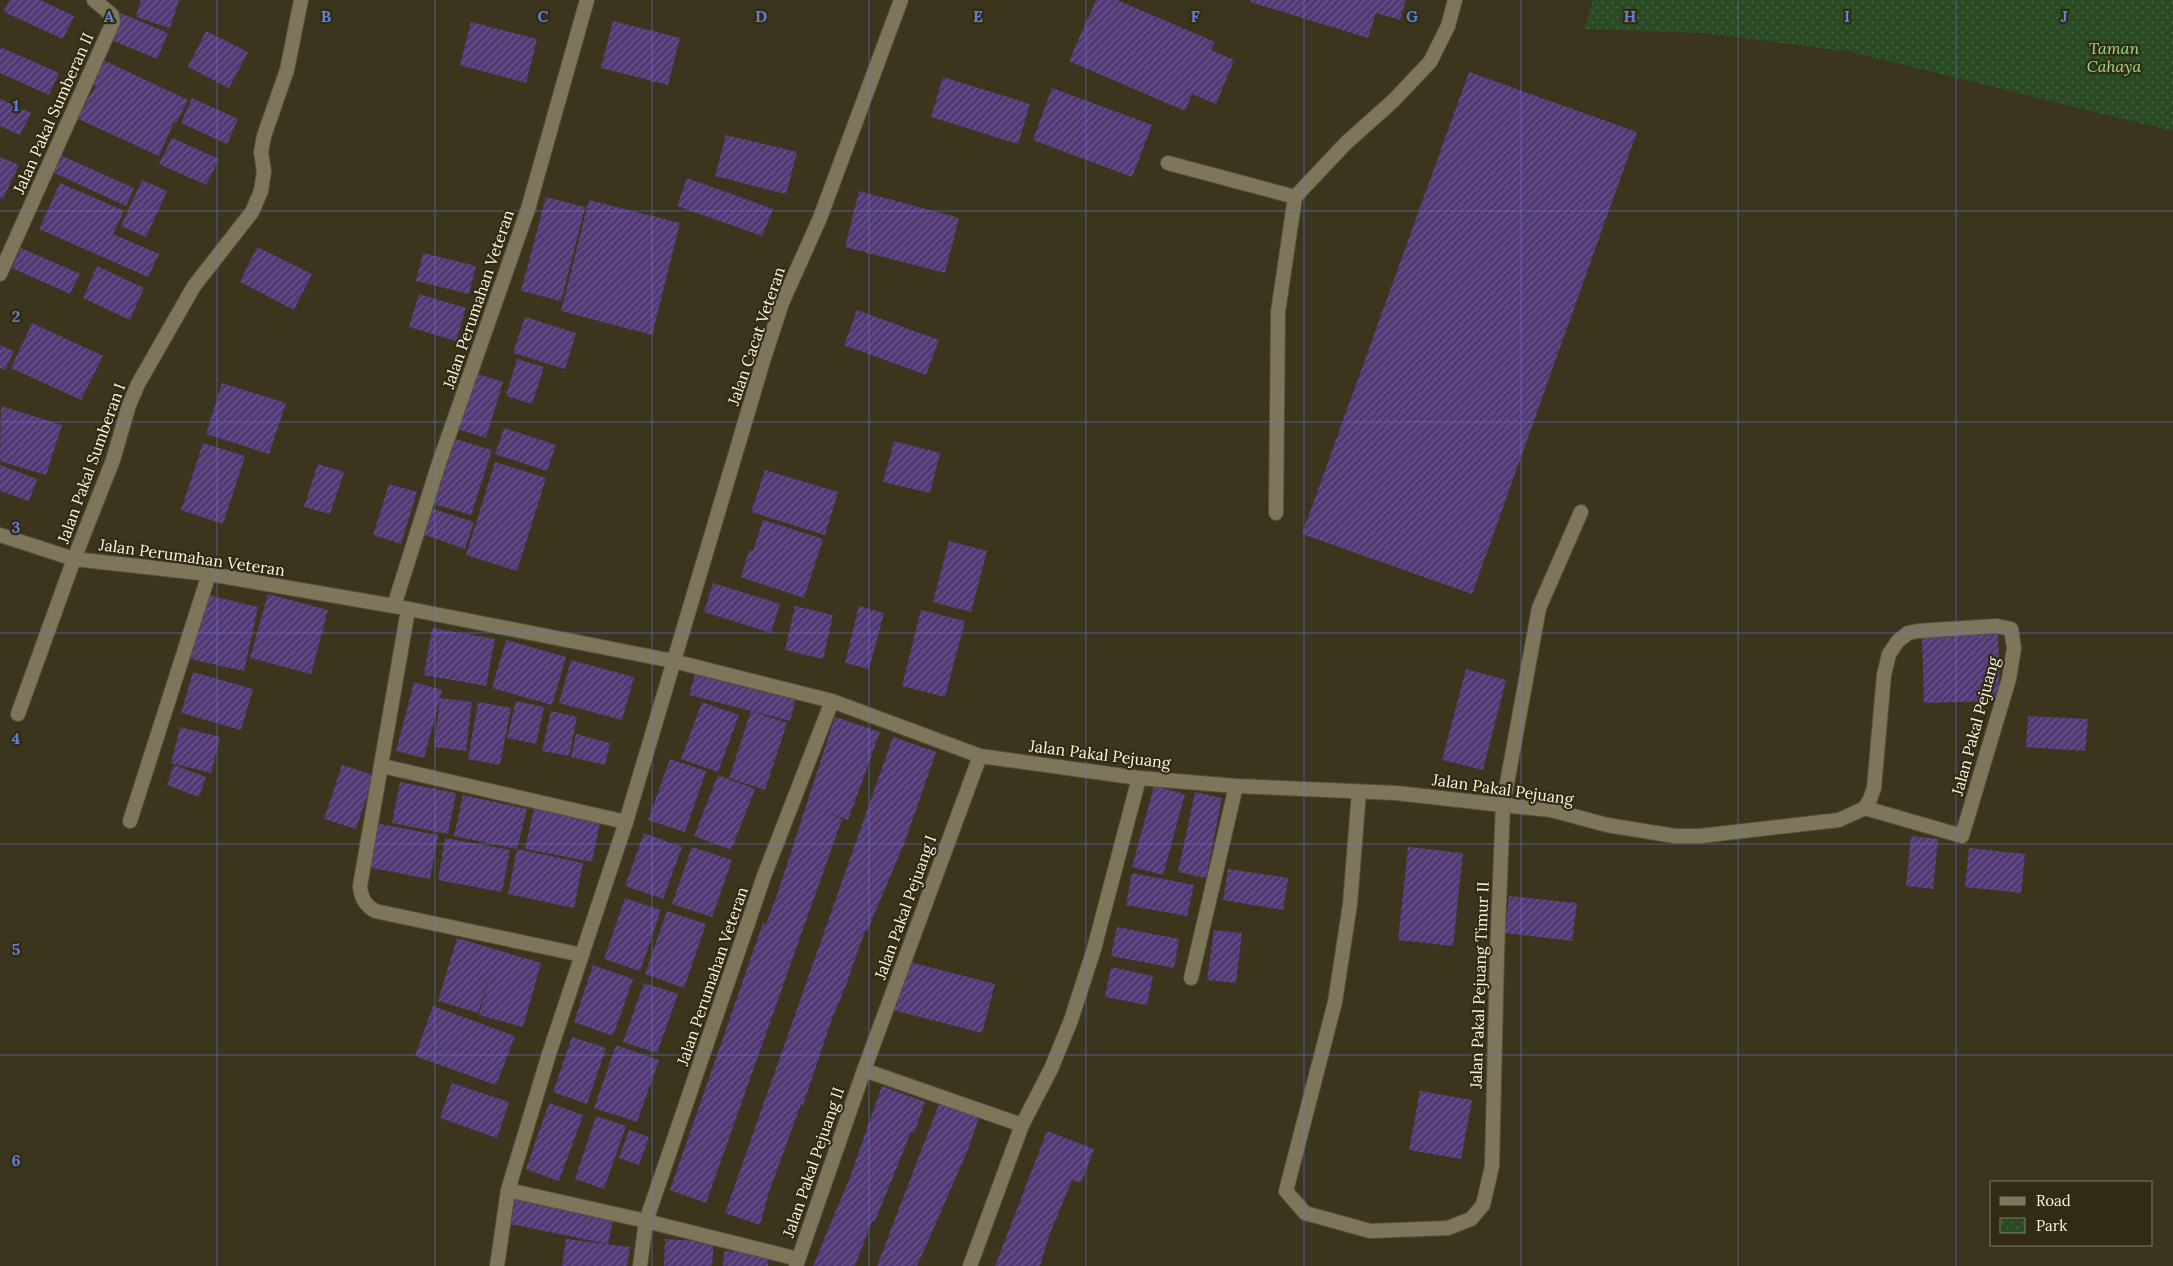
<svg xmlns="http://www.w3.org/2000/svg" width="2173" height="1266" font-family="Lora,serif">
  <defs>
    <pattern id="park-dots" width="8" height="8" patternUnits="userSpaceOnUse" patternTransform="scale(1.25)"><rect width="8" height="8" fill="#2a4a24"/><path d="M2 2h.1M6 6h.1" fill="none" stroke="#4a6544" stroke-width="1.8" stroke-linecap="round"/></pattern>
    <pattern id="building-hatch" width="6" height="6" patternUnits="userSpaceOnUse" patternTransform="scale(1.25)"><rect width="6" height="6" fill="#523976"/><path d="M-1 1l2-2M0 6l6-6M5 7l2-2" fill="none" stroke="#6c568a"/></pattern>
  </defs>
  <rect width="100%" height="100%" fill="#3c351d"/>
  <!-- park -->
  <path fill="url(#park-dots)" d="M1593,0H2173V131L1851,52L1705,33L1584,29Z"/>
  <!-- building -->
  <g fill="url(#building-hatch)">
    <path d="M9,0H40L74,16L63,39L4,12Z"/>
    <path d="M141,0H179L170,28L136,17Z"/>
    <path d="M1096,0H1117L1215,42L1211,50L1234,60L1216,104L1192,94L1185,111L1069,61Z"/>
    <path d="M1251,0H1406L1400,20L1376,13L1368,38L1250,2Z"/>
    <path d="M121,13L168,33L157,59L109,39Z"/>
    <path d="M613,21L680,38L668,85L601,68Z"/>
    <path d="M471,22L537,39L526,83L460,65Z"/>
    <path d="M206,31L248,52L229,88L188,67Z"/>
    <path d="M0,47L59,73L49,95L0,73Z"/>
    <path d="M101,59L188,100L176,123L174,122L159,156L76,118L96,86L90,83Z"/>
    <path d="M1469,72L1637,132L1472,594L1302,534Z"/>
    <path d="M943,77L1030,104L1018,144L931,117Z"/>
    <path d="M1052,88L1152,125L1132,177L1033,140Z"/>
    <path d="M192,98L238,119L227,144L181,123Z"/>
    <path d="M0,99L31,113L20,135L0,126Z"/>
    <path d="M726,135L797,152L786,194L715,176Z"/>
    <path d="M172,138L219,159L206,185L159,164Z"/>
    <path d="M58,154L134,188L126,206L50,171Z"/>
    <path d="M0,157L19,165L3,199L0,198Z"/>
    <path d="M687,178L773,209L762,236L677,206Z"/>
    <path d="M142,180L167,191L146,237L121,226Z"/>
    <path d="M60,183L124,211L113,234L159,254L148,277L39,229Z"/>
    <path d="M859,191L959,218L945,273L845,247Z"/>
    <path d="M546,197L585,207L561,301L521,291Z"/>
    <path d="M589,200L680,223L652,335L561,311Z"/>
    <path d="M257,247L312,274L294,310L240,282Z"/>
    <path d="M21,248L80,274L70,294L12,268Z"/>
    <path d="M423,253L476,266L469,294L416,281Z"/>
    <path d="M97,266L144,288L130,320L83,298Z"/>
    <path d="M419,294L466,308L456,341L409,327Z"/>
    <path d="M857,310L939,340L926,375L844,345Z"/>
    <path d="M525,317L576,333L565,369L513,353Z"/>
    <path d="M32,323L103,356L81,400L11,368Z"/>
    <path d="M0,345L14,351L5,370L0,368Z"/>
    <path d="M517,359L544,367L532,404L506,396Z"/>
    <path d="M474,373L503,382L486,438L457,429Z"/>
    <path d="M222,383L286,403L269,454L206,434Z"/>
    <path d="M1,406L62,425L46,475L0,461Z"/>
    <path d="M504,428L556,445L547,471L495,454Z"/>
    <path d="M455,439L492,450L471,515L434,504Z"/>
    <path d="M894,441L940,453L930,493L883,482Z"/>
    <path d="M203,443L245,456L223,524L181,510Z"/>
    <path d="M495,462L546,478L517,571L466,555Z"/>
    <path d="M318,464L344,472L330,514L304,507Z"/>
    <path d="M0,465L37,479L29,501L0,491Z"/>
    <path d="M765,470L838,492L825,535L751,512Z"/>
    <path d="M389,484L417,492L401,544L373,535Z"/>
    <path d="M430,508L474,522L465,549L422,534Z"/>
    <path d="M763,520L823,539L804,598L741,577L749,550L753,551Z"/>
    <path d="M949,541L987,551L971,612L933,602Z"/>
    <path d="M713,583L780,604L771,633L704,612Z"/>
    <path d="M204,594L258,607L244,671L190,659Z"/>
    <path d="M268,594L328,610L311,674L250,658Z"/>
    <path d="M795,606L833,615L823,659L785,650Z"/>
    <path d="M859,606L884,613L869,669L845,663Z"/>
    <path d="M921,610L965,621L945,697L902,686Z"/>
    <path d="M432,628L495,639L486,686L424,675Z"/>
    <path d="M1998,634L2000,701L1924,703L1922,636Z"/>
    <path d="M506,640L566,657L552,705L492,688Z"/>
    <path d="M571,660L634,677L622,720L559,703Z"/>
    <path d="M697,668L797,694L790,721L689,695Z"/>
    <path d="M1466,669L1506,680L1483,770L1442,760Z"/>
    <path d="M193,672L253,689L241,730L181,713Z"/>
    <path d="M414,682L442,690L440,698L472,702L466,751L434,747L440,699L424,758L396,751Z"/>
    <path d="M516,701L544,707L536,744L507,738Z"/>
    <path d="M478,702L511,708L500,765L468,759Z"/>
    <path d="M702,702L739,715L718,772L681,759Z"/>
    <path d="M551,711L577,717L569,756L542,751Z"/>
    <path d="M751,711L787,723L765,790L729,778Z"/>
    <path d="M2028,716L2088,719L2085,751L2026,747Z"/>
    <path d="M835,717L880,732L848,820L826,812L842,819L706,1203L670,1190L763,923L766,924L777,895Z"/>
    <path d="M180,727L220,737L211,773L171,763Z"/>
    <path d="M576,734L610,743L605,765L571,757Z"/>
    <path d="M893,737L936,752L904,844L867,931H865L845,988L833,1016L803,1105L801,1104L769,1192L760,1225L725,1213Z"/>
    <path d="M670,759L706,771L685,832L648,820Z"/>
    <path d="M174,765L206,777L199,797L167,785Z"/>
    <path d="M342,765L374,775L356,829L324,819Z"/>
    <path d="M718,775L755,789L731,850L694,836Z"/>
    <path d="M400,782L456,793L448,834L392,823Z"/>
    <path d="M1154,786L1185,794L1163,875L1132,867Z"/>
    <path d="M1195,792L1222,798L1206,878L1178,872Z"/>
    <path d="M463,795L527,809L517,849L454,836Z"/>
    <path d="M534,808L600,822L592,862L525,849Z"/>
    <path d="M375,823L438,835L430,879L366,867Z"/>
    <path d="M644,833L682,847L663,899L625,886Z"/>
    <path d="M1911,836L1938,839L1933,889L1906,886Z"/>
    <path d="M445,838L510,850L502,892L438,880Z"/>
    <path d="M692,847L732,860L712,917L672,904Z"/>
    <path d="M1408,847L1463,853L1453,946L1398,940Z"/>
    <path d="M1969,848L2025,854L2021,893L1965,887Z"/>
    <path d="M517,849L583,863L574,908L508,894Z"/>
    <path d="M1228,869L1288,878L1283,910L1223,900Z"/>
    <path d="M1132,873L1194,885L1187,916L1126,905Z"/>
    <path d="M1509,896L1577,903L1572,941L1505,933Z"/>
    <path d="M625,898L661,910L640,971L604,959Z"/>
    <path d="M667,911L706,924L684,988L645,974Z"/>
    <path d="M1117,927L1179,939L1174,968L1111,956Z"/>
    <path d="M1214,930L1242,933L1236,983L1207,980Z"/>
    <path d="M457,938L541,963L523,1027L479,1015L490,976L478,1013L438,1001Z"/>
    <path d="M906,961L995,984L982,1033L893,1010Z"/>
    <path d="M593,965L633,979L613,1036L574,1022Z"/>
    <path d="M1111,967L1153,976L1147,1005L1105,997Z"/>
    <path d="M644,983L678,994L657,1053L623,1042Z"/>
    <path d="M433,1006L515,1036L496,1085L415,1056Z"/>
    <path d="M572,1037L606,1048L587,1104L553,1092Z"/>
    <path d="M616,1045L659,1060L637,1122L594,1108Z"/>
    <path d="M452,1083L509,1102L497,1138L440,1118Z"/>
    <path d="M882,1086L925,1102L914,1133L911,1132L875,1221H872L855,1266H813L850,1177Z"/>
    <path d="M1420,1091L1472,1100L1461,1159L1409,1150Z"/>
    <path d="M549,1103L583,1115L559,1181L526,1169Z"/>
    <path d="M939,1104L979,1118L967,1152L917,1266H877Z"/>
    <path d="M596,1116L626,1126L604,1189L575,1179Z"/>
    <path d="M629,1130L649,1137L639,1165L619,1158Z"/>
    <path d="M1047,1131L1094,1149L1081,1183L1072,1180L1049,1236L1040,1266H995Z"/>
    <path d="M516,1195L614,1215L608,1244L510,1224Z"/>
    <path d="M566,1239L630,1247L627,1266H562Z"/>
    <path d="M665,1239L714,1242L712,1266H664Z"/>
    <path d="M724,1251L769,1254L768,1266H723Z"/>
  </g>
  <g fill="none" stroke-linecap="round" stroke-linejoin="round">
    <!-- service casing -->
    <g stroke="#56513b" stroke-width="16">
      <g id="service">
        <path d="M1168,163L1295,197"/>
        <path d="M1276,513L1278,312L1295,197L1346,143L1393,101L1430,62L1448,26L1455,0"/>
      </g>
    </g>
    <!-- minor casing -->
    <g stroke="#56513b" stroke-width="16">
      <g id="minor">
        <path d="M0,274L113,22L112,15L94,0"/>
        <path d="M0,535L74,559L209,574L394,606L673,661L832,701L980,756L1139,778L1236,786L1396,793L1503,805L1551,810L1607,825L1675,836H1700L1839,820L1865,808L1870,799L1874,788L1884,675L1889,654L1898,641L1908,633L1918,631L1997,626L2011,629L2014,648L2009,679L1962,836L1865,808"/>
        <path d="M394,606L439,463L528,209L587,0"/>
        <path d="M408,610L360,886C361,898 365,905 375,911L582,955"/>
        <path d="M18,714L74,559L113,460L129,405L138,384L194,286L252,212L261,191L264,171L261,152L264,136L287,70L301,0"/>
        <path d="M382,766L626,822"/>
        <path d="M1359,792L1350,904L1335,1002L1286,1191L1305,1213L1370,1231L1448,1228L1471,1219L1483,1205L1492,1166L1497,954L1503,805L1539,608L1581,512"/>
        <path d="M130,821L209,574"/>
        <path d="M1191,978L1236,786"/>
        <path d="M864,1070L1022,1125"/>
        <path d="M508,1190L646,1221L798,1259"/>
        <path d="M497,1266L508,1190L549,1054L626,822L764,358L782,303L820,218L901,0"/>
        <path d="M640,1266L646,1221L764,876L832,701"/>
        <path d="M796,1266L864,1070L980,756"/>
        <path d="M970,1266L1022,1125L1051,1069L1071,1020L1094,949L1139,778"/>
      </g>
    </g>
    <!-- service -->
    <use href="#service" stroke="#7d765b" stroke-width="14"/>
    <!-- minor -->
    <use href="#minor" stroke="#7d765b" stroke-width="14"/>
  </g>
  <!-- grid -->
  <path fill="none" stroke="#5f80dc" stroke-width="1" stroke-opacity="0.55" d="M217,0V1266M435,0V1266M652,0V1266M869,0V1266M1086,0V1266M1304,0V1266M1521,0V1266M1738,0V1266M1956,0V1266M0,211H2173M0,422H2173M0,633H2173M0,844H2173M0,1055H2173"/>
  <g text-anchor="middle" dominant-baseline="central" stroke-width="4.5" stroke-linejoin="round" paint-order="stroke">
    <!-- park labels -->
    <g font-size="16" font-style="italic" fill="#98de8b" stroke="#322b13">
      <text x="2114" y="48">Taman<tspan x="2114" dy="18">Cahaya</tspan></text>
    </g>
    <!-- street labels -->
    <g font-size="16" fill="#f9f5e6" stroke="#322b13">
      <text transform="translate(53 113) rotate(-66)">Jalan Pakal Sumberan II</text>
      <text transform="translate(478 299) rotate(-71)">Jalan Perumahan Veteran</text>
      <text transform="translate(756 336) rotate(-71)">Jalan Cacat Veteran</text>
      <text transform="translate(91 463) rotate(-70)">Jalan Pakal Sumberan I</text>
      <text transform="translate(192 557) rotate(8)">Jalan Perumahan Veteran</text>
      <text transform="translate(1975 726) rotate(-75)">Jalan Pakal Pejuang</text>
      <text transform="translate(1100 754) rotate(7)">Jalan Pakal Pejuang</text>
      <text transform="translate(1503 789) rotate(8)">Jalan Pakal Pejuang</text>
      <text transform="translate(905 907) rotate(-70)">Jalan Pakal Pejuang I</text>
      <text transform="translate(712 976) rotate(-71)">Jalan Perumahan Veteran</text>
      <text transform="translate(1479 985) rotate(-88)">Jalan Pakal Pejuang Timur II</text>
      <text transform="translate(813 1162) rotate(-71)">Jalan Pakal Pejuang II</text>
    </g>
  </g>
  <g font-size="16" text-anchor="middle" font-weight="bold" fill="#5f80dc" stroke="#322b13" stroke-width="4.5" stroke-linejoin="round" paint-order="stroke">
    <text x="109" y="22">A</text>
    <text x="326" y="22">B</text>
    <text x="543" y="22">C</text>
    <text x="761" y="22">D</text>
    <text x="978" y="22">E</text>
    <text x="1195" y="22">F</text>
    <text x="1412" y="22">G</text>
    <text x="1630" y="22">H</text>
    <text x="1847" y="22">I</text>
    <text x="2064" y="22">J</text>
    <text x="16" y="111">1</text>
    <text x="16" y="322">2</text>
    <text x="16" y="533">3</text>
    <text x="16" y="744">4</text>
    <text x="16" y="955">5</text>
    <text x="16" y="1166">6</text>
  </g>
  <!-- legend -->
  <rect x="1990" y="1181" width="162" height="65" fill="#322b13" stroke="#827c67"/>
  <rect x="2000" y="1197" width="25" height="8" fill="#7d765b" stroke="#827c67"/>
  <text x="2036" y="1206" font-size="15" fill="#f9f5e6">Road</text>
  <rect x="2000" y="1218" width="25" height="15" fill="url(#park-dots)" stroke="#827c67"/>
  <text x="2036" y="1231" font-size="15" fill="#f9f5e6">Park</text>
</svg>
